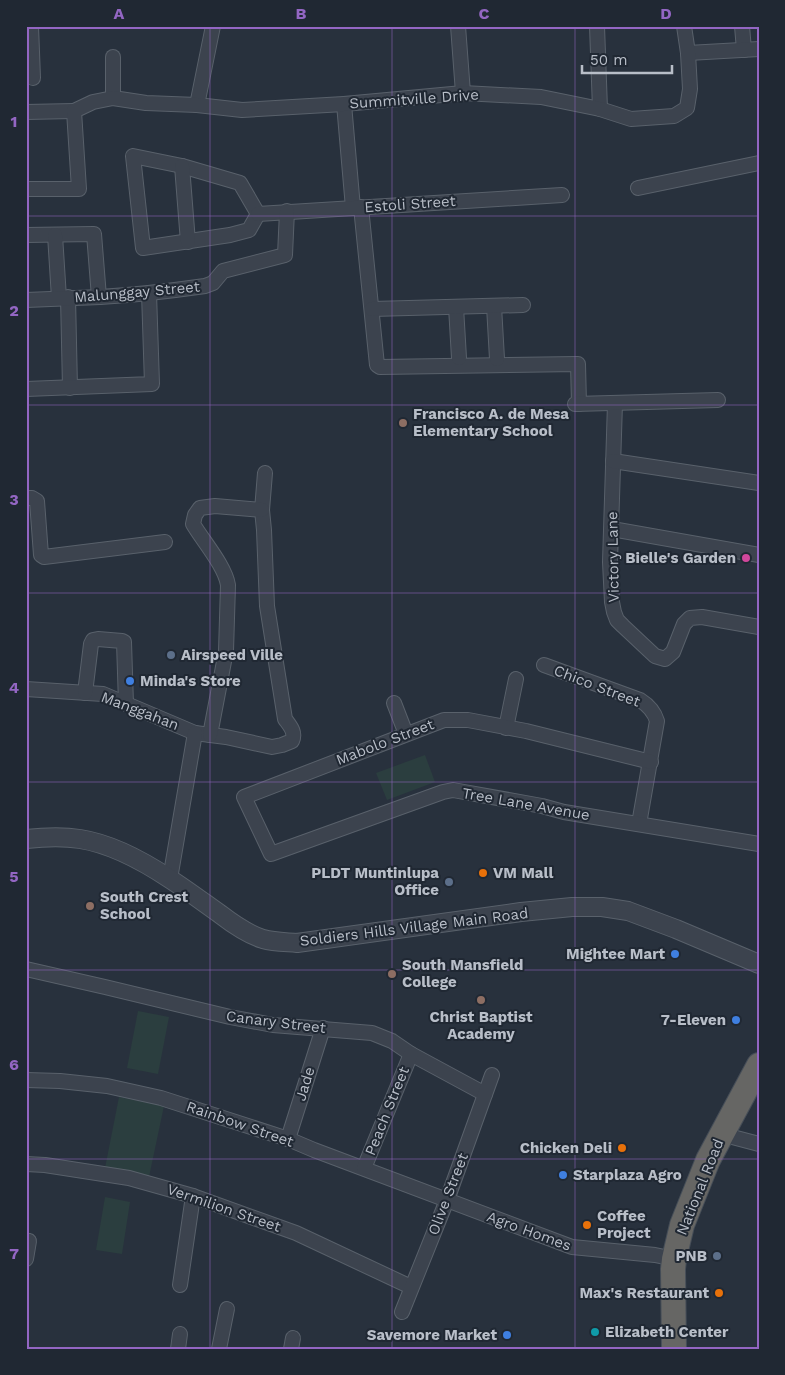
<svg xmlns="http://www.w3.org/2000/svg" width="785" height="1375" font-family="'Work Sans',sans-serif">
  <rect width="100%" height="100%" fill="#28313d"/>
  <!-- green -->
  <g fill="#2b3e3f">
    <path d="M425,755L435,782L387,800L376,773Z"/>
    <path d="M138,1011L169,1017L158,1074L127,1068Z"/>
    <path d="M119,1097L164,1106L149,1177L105,1168Z"/>
    <path d="M105,1197L130,1202L122,1254L96,1250Z"/>
  </g>
  <g fill="none" stroke-linecap="round" stroke-linejoin="round">
    <!-- minor casing -->
    <g stroke="#59616b" stroke-width="16">
      <g id="minor">
        <path d="M31,26L33,78"/>
        <path d="M458,26L463,93"/>
        <path d="M597,26L600,109"/>
        <path d="M742,26L744,50"/>
        <path d="M688,53L759,49"/>
        <path d="M113,57V98"/>
        <path d="M344,104L353,208"/>
        <path d="M197,105L213,26"/>
        <path d="M26,112L74,111"/>
        <path d="M133,156L182,166L240,183L258,214L249,230L230,235L143,248Z"/>
        <path d="M182,166L188,242"/>
        <path d="M638,188L759,163"/>
        <path d="M26,189H79L74,111L93,102L113,98L146,103L197,105L242,110L344,104L463,93L541,97L600,109L631,119L674,116L687,108L690,89L688,53L684,26"/>
        <path d="M361,207L377,365L380,367L578,364L579,404"/>
        <path d="M258,214L562,195"/>
        <path d="M26,235L94,234L99,297"/>
        <path d="M55,235L59,298"/>
        <path d="M68,297L70,388"/>
        <path d="M26,300C51,299 76,298 100,297C135,295 170,291 205,286L213,283L223,271L285,255L287,211"/>
        <path d="M494,306L497,359"/>
        <path d="M456,307L459,358"/>
        <path d="M372,309L523,305"/>
        <path d="M26,389L152,384L149,293"/>
        <path d="M615,403L610,562L612,602L614,612L617,620L623,626L655,656L665,659L673,652L684,624L690,618L702,617L759,627"/>
        <path d="M575,404L718,400"/>
        <path d="M613,461L759,483"/>
        <path d="M26,498H32L37,501L41,555L44,557L165,542"/>
        <path d="M612,529L759,555"/>
        <path d="M544,665L640,700C648,705 654,711 657,721L639,824"/>
        <path d="M26,689L103,694L195,733L226,737L272,747L282,745L292,741C296,732 290,726 285,719L267,606L264,530L262,510L265,473"/>
        <path d="M85,693L91,644L93,640L98,639L122,641L124,642L126,704"/>
        <path d="M394,703L406,734"/>
        <path d="M506,728L516,679"/>
        <path d="M210,735L226,651L228,585C225,566 203,541 193,524L195,515L200,508L215,506L262,510"/>
        <path d="M651,762L526,731L468,720H444L244,797L271,854L443,792L453,790L542,806L564,812L759,844"/>
        <path d="M170,879L195,733"/>
        <path d="M26,969L105,987L230,1017L273,1025L372,1033L392,1041L411,1054L485,1094"/>
        <path d="M26,1080L60,1081L107,1086L161,1098L288,1139L314,1150L572,1247L655,1255L674,1259"/>
        <path d="M721,1134L759,1144"/>
        <path d="M288,1139L323,1028"/>
        <path d="M26,1164L45,1165L129,1178L193,1196L296,1233L411,1287"/>
        <path d="M364,1168L411,1054"/>
        <path d="M26,1259L29,1241"/>
        <path d="M180,1285L193,1196"/>
        <path d="M402,1312L447,1200L492,1075"/>
        <path d="M178,1349L180,1334"/>
        <path d="M219,1349L227,1309"/>
        <path d="M291,1349L293,1338"/>
      </g>
    </g>
    <!-- tertiary casing -->
    <g stroke="#59616b" stroke-width="20">
      <path id="tertiary" d="M26,839C44,837 62,836 80,839C112,844 143,861 170,879C187,890 203,902 220,914C233,924 247,934 263,939C274,942 286,942 297,943L521,912L572,907H602L628,911L676,929L759,964"/>
    </g>
    <!-- trunk casing -->
    <g stroke="#464e58" stroke-width="26">
      <path id="trunk" d="M674,1349L673,1269L674,1259L682,1225L708,1160L759,1065"/>
    </g>
    <!-- minor -->
    <use href="#minor" stroke="#3c434e" stroke-width="14"/>
    <!-- tertiary -->
    <use href="#tertiary" stroke="#3c434e" stroke-width="18"/>
    <!-- trunk -->
    <use href="#trunk" stroke="#666664" stroke-width="24"/>
  </g>
  <!-- grid -->
  <path fill="none" stroke="#9366c3" stroke-width="1" stroke-opacity="0.55" d="M210,26V1349M392,26V1349M575,26V1349M26,216H759M26,405H759M26,593H759M26,782H759M26,970H759M26,1159H759"/>
  <!-- markers -->
  <g fill="#8d6e63" stroke="#202833" stroke-width="2">
    <circle cx="403" cy="423" r="5"/>
    <circle cx="90" cy="906" r="5"/>
    <circle cx="392" cy="974" r="5"/>
    <circle cx="481" cy="1000" r="5"/>
  </g>
  <circle fill="#d1479c" stroke="#202833" stroke-width="2" cx="746" cy="558" r="5"/>
  <g fill="#5c6f8a" stroke="#202833" stroke-width="2">
    <circle cx="171" cy="655" r="5"/>
    <circle cx="449" cy="882" r="5"/>
    <circle cx="717" cy="1256" r="5"/>
  </g>
  <g fill="#3f7fe0" stroke="#202833" stroke-width="2">
    <circle cx="130" cy="681" r="5"/>
    <circle cx="675" cy="954" r="5"/>
    <circle cx="736" cy="1020" r="5"/>
    <circle cx="563" cy="1175" r="5"/>
    <circle cx="507" cy="1335" r="5"/>
  </g>
  <g fill="#e8710a" stroke="#202833" stroke-width="2">
    <circle cx="483" cy="873" r="5"/>
    <circle cx="622" cy="1148" r="5"/>
    <circle cx="587" cy="1225" r="5"/>
    <circle cx="719" cy="1293" r="5"/>
  </g>
  <circle fill="#0f9aa8" stroke="#202833" stroke-width="2" cx="595" cy="1332" r="5"/>
  <g text-anchor="middle" dominant-baseline="central" stroke-width="4" stroke-linejoin="round" paint-order="stroke">
    <!-- street labels -->
    <g font-size="15" fill="#b8bec8" stroke="#202833">
      <text transform="translate(414 99) rotate(-4)">Summitville Drive</text>
      <text transform="translate(410 204) rotate(-4)">Estoli Street</text>
      <text transform="translate(137 292) rotate(-5)">Malunggay Street</text>
      <text transform="translate(613 557) rotate(-91)">Victory Lane</text>
      <text transform="translate(597 686) rotate(21)">Chico Street</text>
      <text transform="translate(140 711) rotate(21)">Manggahan</text>
      <text transform="translate(385 742) rotate(-21)">Mabolo Street</text>
      <text transform="translate(526 804) rotate(10)">Tree Lane Avenue</text>
      <text transform="translate(414 927) rotate(-7)">Soldiers Hills Village Main Road</text>
      <text transform="translate(276 1022) rotate(7)">Canary Street</text>
      <text transform="translate(305 1084) rotate(-73)">Jade</text>
      <text transform="translate(387 1111) rotate(-68)">Peach Street</text>
      <text transform="translate(240 1124) rotate(19)">Rainbow Street</text>
      <text transform="translate(700 1187) rotate(-68)">National Road</text>
      <text transform="translate(448 1194) rotate(-69)">Olive Street</text>
      <text transform="translate(224 1208) rotate(19)">Vermilion Street</text>
      <text transform="translate(529 1231) rotate(20)">Agro Homes</text>
    </g>
    <!-- poi labels -->
    <g font-size="15" font-weight="bold" fill="#b8bec8" stroke="#202833" text-anchor="start">
      <text x="413" y="414">Francisco A. de Mesa<tspan x="413" dy="17">Elementary School</tspan></text>
      <text x="736" y="558" text-anchor="end">Bielle's Garden</text>
      <text x="181" y="655">Airspeed Ville</text>
      <text x="140" y="681">Minda's Store</text>
      <text x="439" y="873" text-anchor="end">PLDT Muntinlupa<tspan x="439" dy="17">Office</tspan></text>
      <text x="493" y="873">VM Mall</text>
      <text x="100" y="897">South Crest<tspan x="100" dy="17">School</tspan></text>
      <text x="665" y="954" text-anchor="end">Mightee Mart</text>
      <text x="402" y="965">South Mansfield<tspan x="402" dy="17">College</tspan></text>
      <text x="481" y="1017" text-anchor="middle">Christ Baptist<tspan x="481" dy="17">Academy</tspan></text>
      <text x="726" y="1020" text-anchor="end">7-Eleven</text>
      <text x="612" y="1148" text-anchor="end">Chicken Deli</text>
      <text x="573" y="1175">Starplaza Agro</text>
      <text x="597" y="1216">Coffee<tspan x="597" dy="17">Project</tspan></text>
      <text x="707" y="1256" text-anchor="end">PNB</text>
      <text x="709" y="1293" text-anchor="end">Max's Restaurant</text>
      <text x="605" y="1332">Elizabeth Center</text>
      <text x="497" y="1335" text-anchor="end">Savemore Market</text>
    </g>
  </g>
  <!-- border -->
  <rect width="785" height="1375" fill="none" stroke="#202833" stroke-width="55"/>
  <!-- scale -->
  <path d="M582 65v8h90v-8" fill="none" stroke="#b8bec8" stroke-width="2.5"/>
  <text x="590" y="65" font-size="15" fill="#b8bec8" stroke="#202833" stroke-width="4" paint-order="stroke">50 m</text>
  <rect x="28" y="28" width="730" height="1320" fill="none" stroke="#9366c3" stroke-width="2"/>
  <g font-size="16" text-anchor="middle" font-weight="bold" fill="#9366c3">
    <text x="119" y="19">A</text>
    <text x="301" y="19">B</text>
    <text x="484" y="19">C</text>
    <text x="666" y="19">D</text>
    <text x="14" y="127">1</text>
    <text x="14" y="316">2</text>
    <text x="14" y="505">3</text>
    <text x="14" y="693">4</text>
    <text x="14" y="882">5</text>
    <text x="14" y="1070">6</text>
    <text x="14" y="1259">7</text>
  </g>
</svg>
